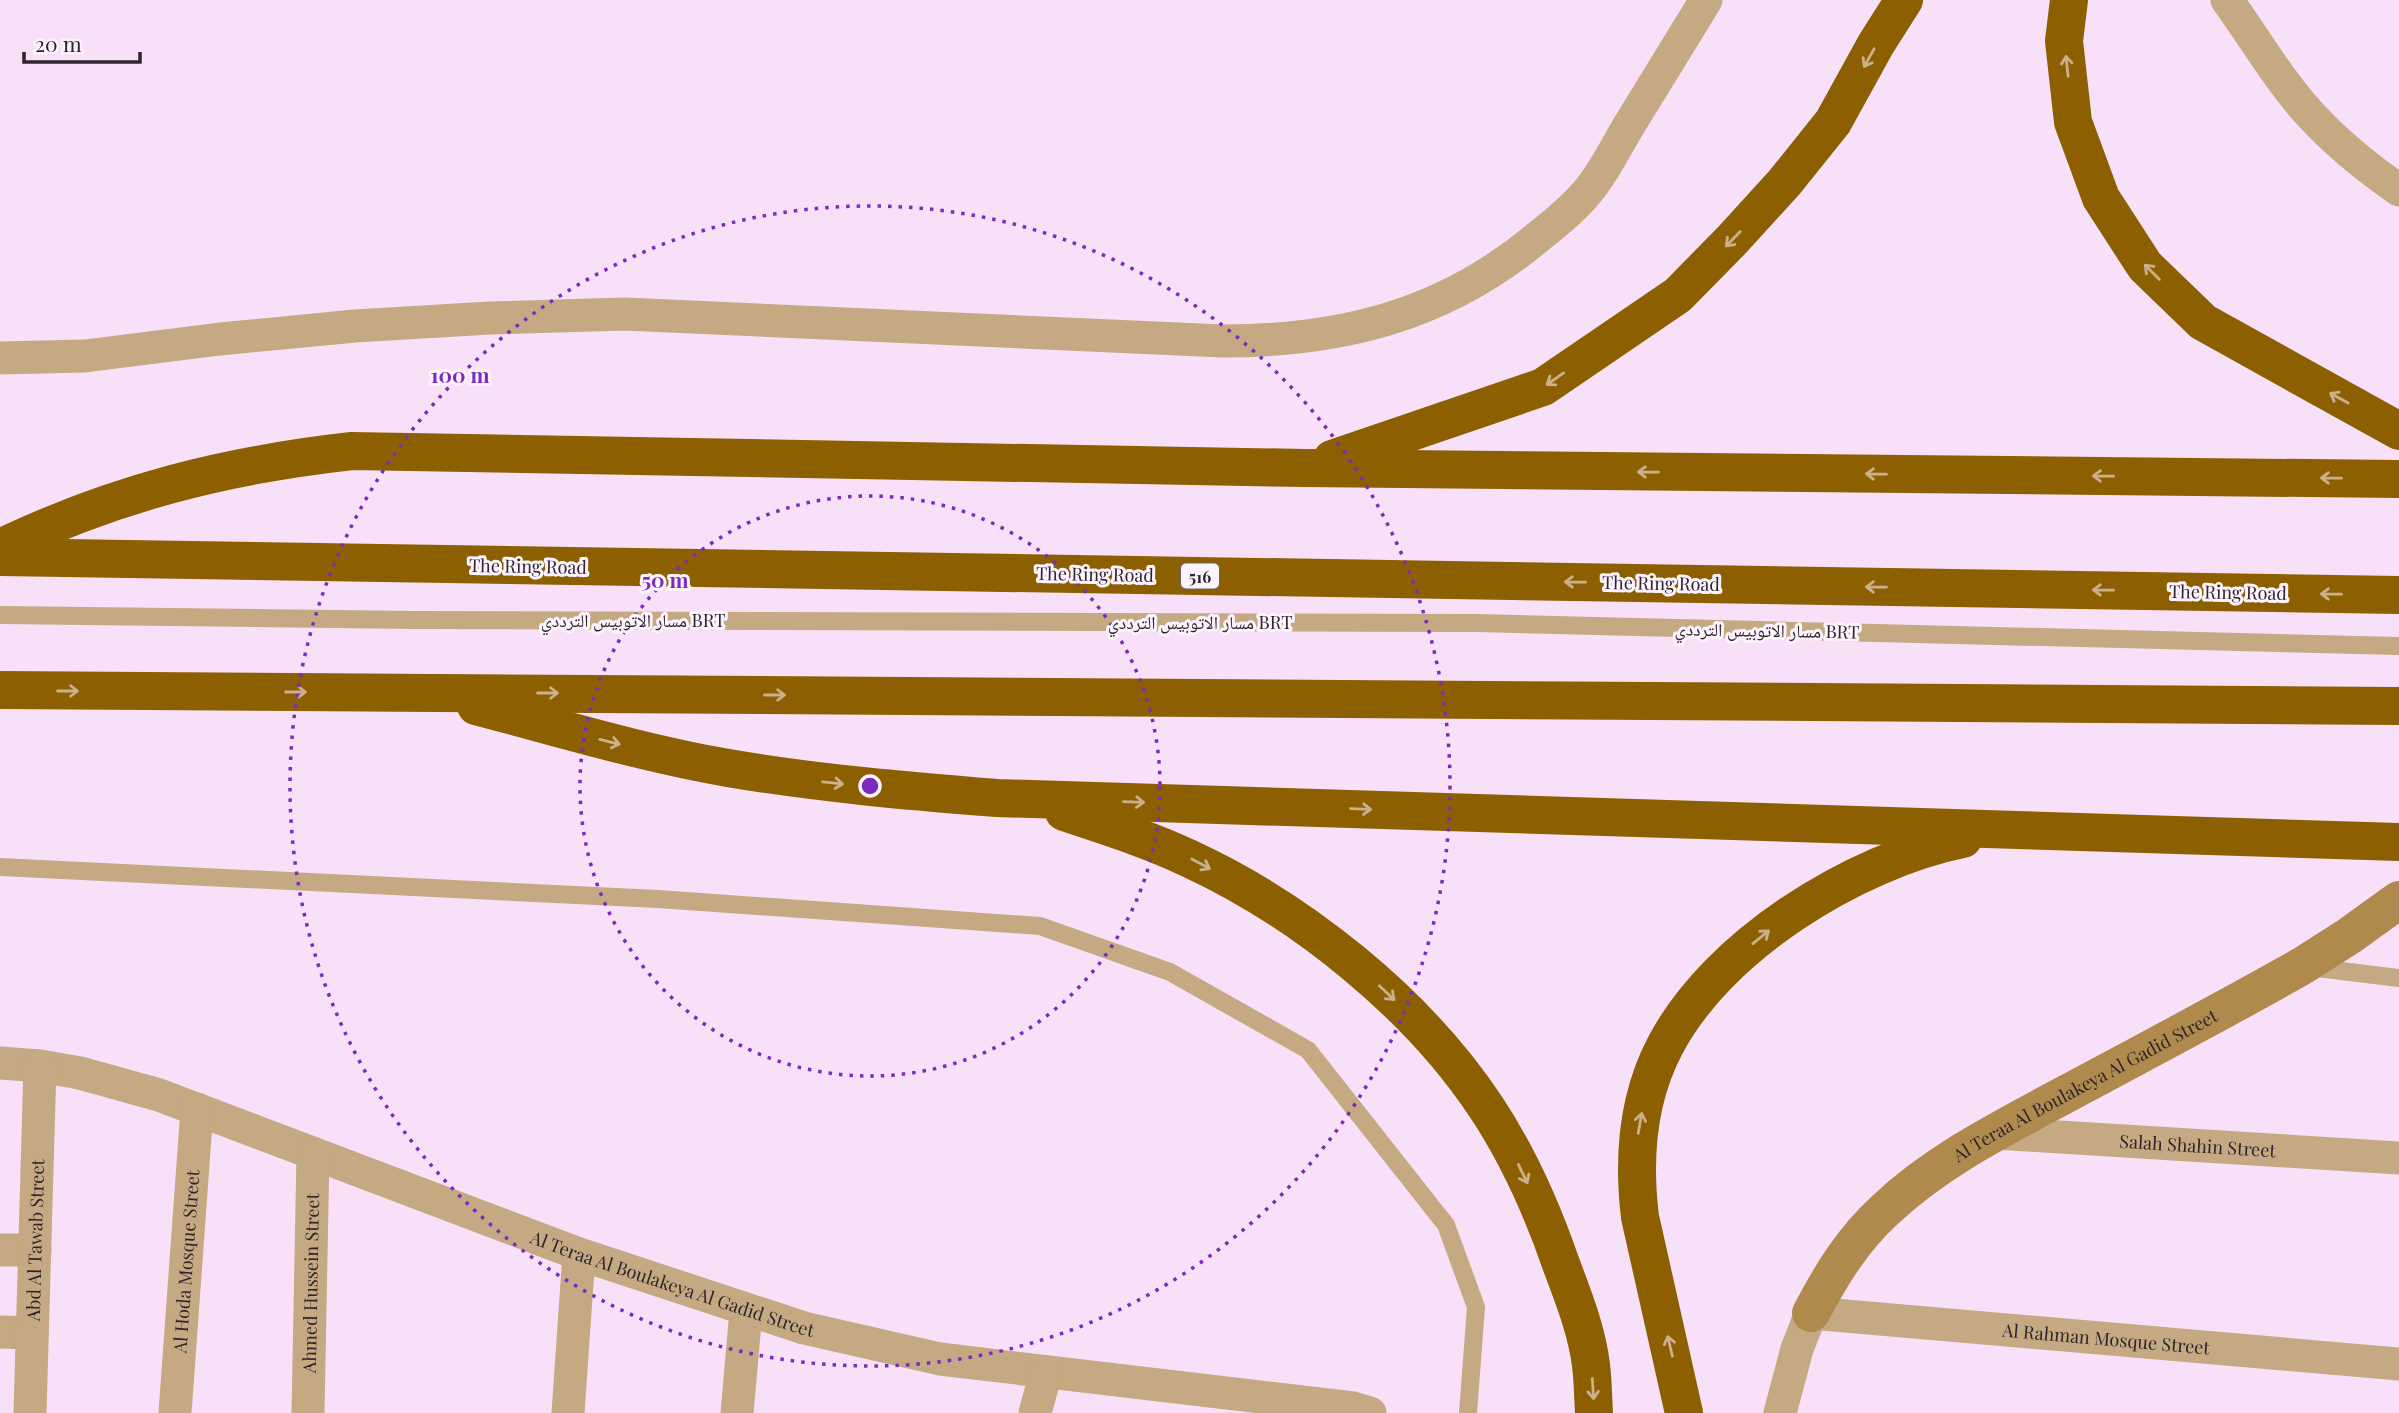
<svg xmlns="http://www.w3.org/2000/svg" width="2399" height="1413" font-family="'Playfair Display','Noto Naskh Arabic',serif">
  <rect width="100%" height="100%" fill="#f8e1f8"/>
  <g fill="none" stroke-linecap="round" stroke-linejoin="round">
    <!-- lane -->
    <g stroke="#c4a982" stroke-width="18">
      <path d="M0,615L415,620L1477,623L2399,646"/>
      <path d="M0,867L658,899L1040,926L1170,972L1308,1050L1446,1225L1476,1307L1468,1413"/>
      <path d="M2309,967L2399,978"/>
    </g>
    <!-- street -->
    <g stroke="#c4a982" stroke-width="33">
      <path d="M2227,0C2254,37 2278,79 2309,113C2336,143 2366,167 2399,190"/>
      <path d="M0,358L85,356L220,339L355,326L490,318L625,314L1223,341C1342,341 1445,315 1538,237C1557,222 1578,205 1592,186C1606,168 1616,147 1628,127C1654,85 1680,42 1706,0"/>
      <path id="s1" d="M0,1063L40,1066L80,1073L159,1095L579,1254L804,1328L940,1359L1353,1408L1370,1413"/>
      <path id="s2" d="M1995,1133L2399,1158"/>
      <path d="M0,1250H35"/>
      <path d="M0,1332L32,1333"/>
      <path id="s3" d="M30,1413L40,1066"/>
      <path id="s4" d="M175,1413L197,1109"/>
      <path id="s5" d="M308,1413L313,1153"/>
      <path d="M568,1413L579,1254"/>
      <path d="M737,1413L746,1311"/>
      <path d="M1035,1413L1046,1372"/>
      <path id="s6" d="M1780,1413L1797,1349L1811,1313L2399,1364"/>
    </g>
    <!-- secondary -->
    <path stroke="#b0894c" stroke-width="38" id="s7" d="M1811,1313C1831,1275 1853,1239 1885,1210C1938,1160 2005,1127 2068,1093C2146,1051 2225,1010 2302,966L2349,936L2399,900"/>
    <!-- highway -->
    <g stroke="#8c6001" stroke-width="38">
      <path d="M2069,0L2064,41L2073,122L2101,198L2145,266L2203,322L2399,431"/>
      <path d="M1332,459L1543,387L1678,295L1732,240L1784,183L1833,122L1876,44L1904,0"/>
      <path d="M0,548C115,493 226,465 352,451L1305,468L2399,479"/>
      <path d="M0,557L2399,595"/>
      <path d="M0,690L2399,706"/>
      <path d="M476,706C560,728 642,753 728,768C817,783 907,791 997,798L2399,842"/>
      <path d="M1064,812C1106,826 1148,839 1188,858C1301,910 1417,1003 1486,1107C1518,1155 1542,1209 1561,1264C1573,1296 1587,1331 1591,1365C1593,1381 1593,1397 1594,1413"/>
      <path d="M1684,1413L1640,1217C1633,1159 1637,1099 1665,1046C1717,946 1854,861 1963,839"/>
    </g>
  </g>
  <!-- one-way arrows -->
  <defs><path id="oneway-shaft" d="M-6 0H5M1.5-3L5.5 0L1.5 3" fill="none" stroke-width="1.6" stroke-linecap="round" stroke-linejoin="round" transform="scale(1.75)"/></defs>
  <g stroke="#cab18c">
    <use href="#oneway-shaft" transform="translate(1869 58) rotate(119)"/>
    <use href="#oneway-shaft" transform="translate(2067 66) rotate(-96)"/>
    <use href="#oneway-shaft" transform="translate(1733 239) rotate(134)"/>
    <use href="#oneway-shaft" transform="translate(2152 272) rotate(-135)"/>
    <use href="#oneway-shaft" transform="translate(1555 379) rotate(145)"/>
    <use href="#oneway-shaft" transform="translate(2339 398) rotate(-151)"/>
    <use href="#oneway-shaft" transform="translate(1648 472) rotate(-179)"/>
    <use href="#oneway-shaft" transform="translate(1876 474) rotate(-179)"/>
    <use href="#oneway-shaft" transform="translate(2103 476) rotate(-179)"/>
    <use href="#oneway-shaft" transform="translate(2331 478) rotate(-179)"/>
    <use href="#oneway-shaft" transform="translate(1575 582) rotate(-179)"/>
    <use href="#oneway-shaft" transform="translate(1876 587) rotate(-179)"/>
    <use href="#oneway-shaft" transform="translate(2103 590) rotate(-179)"/>
    <use href="#oneway-shaft" transform="translate(2331 594) rotate(-179)"/>
    <use href="#oneway-shaft" transform="translate(68 691)"/>
    <use href="#oneway-shaft" transform="translate(296 692)"/>
    <use href="#oneway-shaft" transform="translate(548 693)"/>
    <use href="#oneway-shaft" transform="translate(775 695)"/>
    <use href="#oneway-shaft" transform="translate(610 742) rotate(14)"/>
    <use href="#oneway-shaft" transform="translate(833 783) rotate(6)"/>
    <use href="#oneway-shaft" transform="translate(1134 802) rotate(2)"/>
    <use href="#oneway-shaft" transform="translate(1361 809) rotate(2)"/>
    <use href="#oneway-shaft" transform="translate(1201 864) rotate(28)"/>
    <use href="#oneway-shaft" transform="translate(1761 937) rotate(-39)"/>
    <use href="#oneway-shaft" transform="translate(1387 993) rotate(43)"/>
    <use href="#oneway-shaft" transform="translate(1640 1123) rotate(-80)"/>
    <use href="#oneway-shaft" transform="translate(1523 1174) rotate(64)"/>
    <use href="#oneway-shaft" transform="translate(1670 1346) rotate(-103)"/>
    <use href="#oneway-shaft" transform="translate(1593 1389) rotate(86)"/>
  </g>
  <!-- distance rings -->
  <g fill="none" stroke="#7b2cbf" stroke-width="3.5" stroke-dasharray="3.5 7">
    <circle cx="870" cy="786" r="290"/>
    <circle cx="870" cy="786" r="580"/>
  </g>
  <g text-anchor="middle" dominant-baseline="central" stroke-width="6" stroke-linejoin="round" paint-order="stroke">
    <!-- shield labels -->
    <rect fill="#fdf3fd" stroke="#6b626b" stroke-width="2" x="1181" y="563.5" width="38" height="25" rx="5"/>
    <g font-size="16" font-weight="bold" fill="#2d242d">
      <text x="1200" y="576">516</text>
    </g>
    <!-- street labels -->
    <g font-size="18" fill="#2d242d" stroke="#fdf3fd">
      <text transform="translate(528 566) rotate(1)">The Ring Road</text>
      <text transform="translate(1095 574) rotate(1)">The Ring Road</text>
      <text transform="translate(1661 583) rotate(1)">The Ring Road</text>
      <text transform="translate(2228 592) rotate(1)">The Ring Road</text>
      <text x="633" y="620">مسار الاتوبيس الترددي BRT</text>
      <text x="1200" y="622">مسار الاتوبيس الترددي BRT</text>
      <text transform="translate(1767 630) rotate(1)">مسار الاتوبيس الترددي BRT</text>
      <text stroke="none"><textPath href="#s7" startOffset="364">Al Teraa Al Boulakeya Al Gadid Street</textPath></text>
      <text stroke="none"><textPath href="#s2" startOffset="203">Salah Shahin Street</textPath></text>
      <text stroke="none"><textPath href="#s3" startOffset="173">Abd Al Tawab Street</textPath></text>
      <text stroke="none"><textPath href="#s4" startOffset="152">Al Hoda Mosque Street</textPath></text>
      <text stroke="none"><textPath href="#s5" startOffset="130">Ahmed Hussein Street</textPath></text>
      <text stroke="none"><textPath href="#s1" startOffset="710">Al Teraa Al Boulakeya Al Gadid Street</textPath></text>
      <text stroke="none"><textPath href="#s6" startOffset="401">Al Rahman Mosque Street</textPath></text>
    </g>
  </g>
  <circle cx="870" cy="786" r="10" fill="#7b2cbf" stroke="#fdf3fd" stroke-width="3.5"/>
  <g font-size="21" text-anchor="middle" font-weight="bold" fill="#7b2cbf" stroke="#fdf3fd" stroke-width="6" stroke-linejoin="round" paint-order="stroke">
    <text x="460" y="383">100 m</text>
    <text x="665" y="588">50 m</text>
  </g>
  <!-- scale -->
  <path d="M24 52v10h116v-10" fill="none" stroke="#2d242d" stroke-width="3.5"/>
  <text x="35" y="52" font-size="21" fill="#2d242d" stroke="#fdf3fd" stroke-width="5" paint-order="stroke">20 m</text>
</svg>
